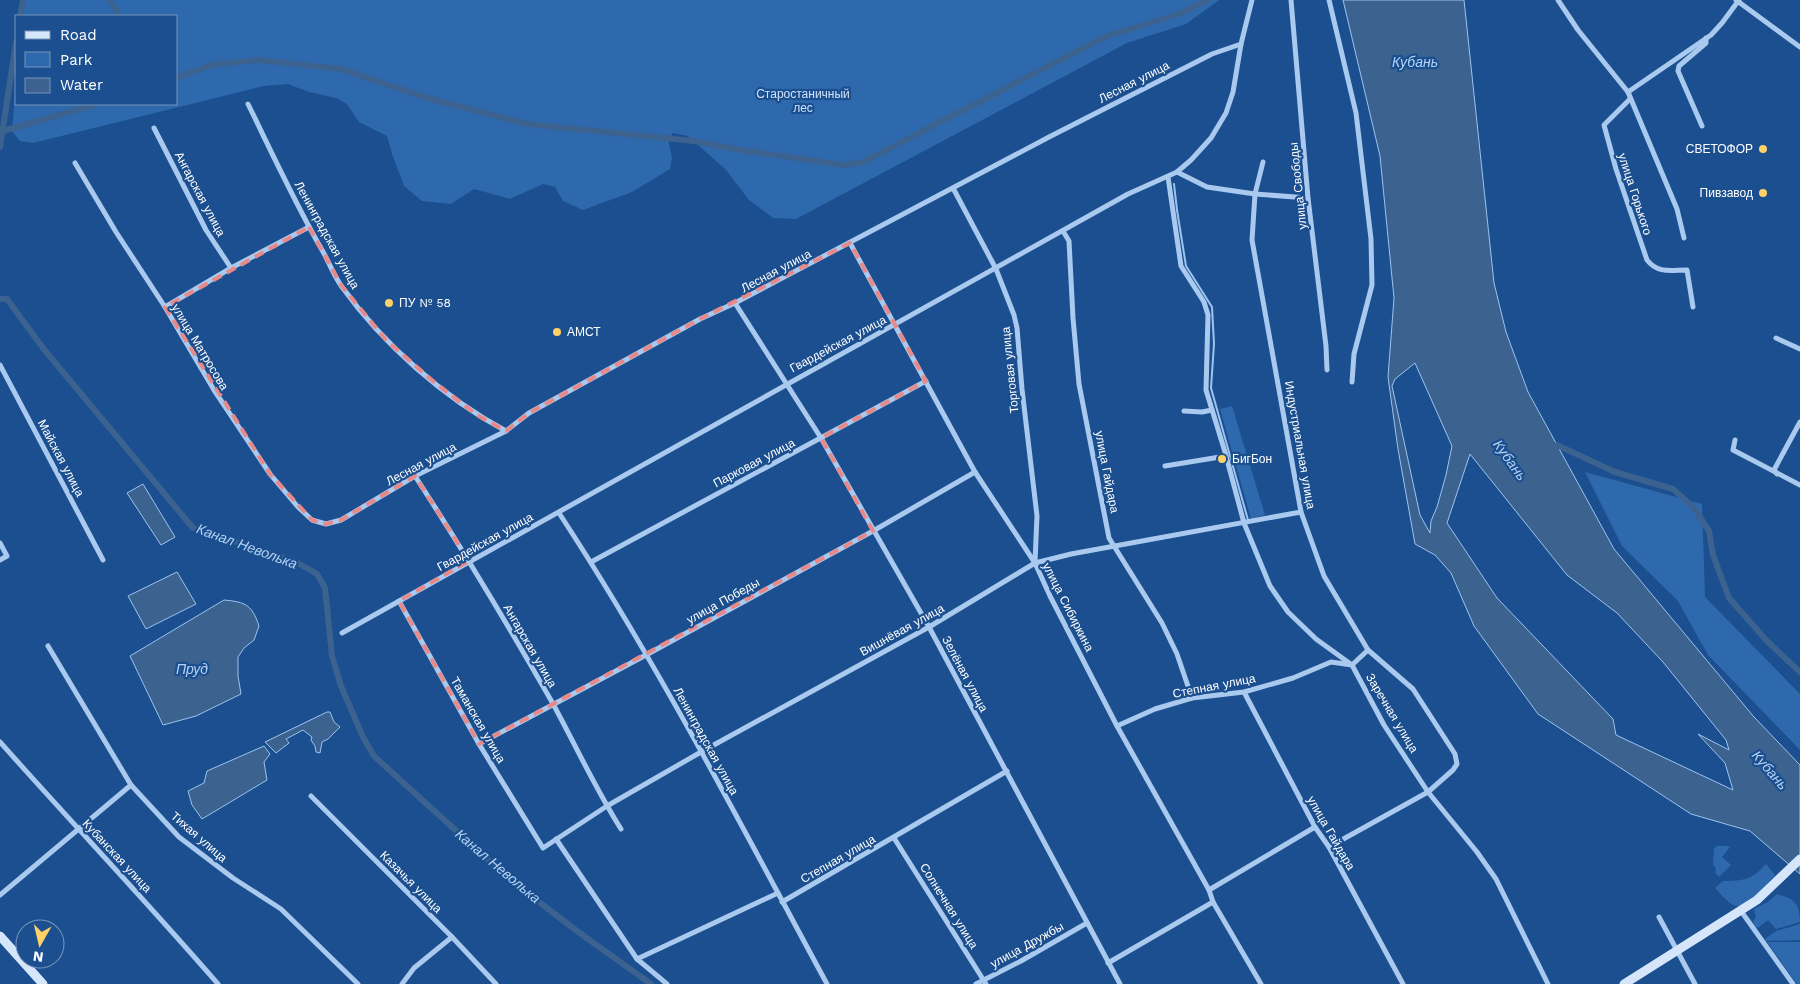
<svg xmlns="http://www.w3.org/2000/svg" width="1800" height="984" font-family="'Work Sans',sans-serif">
  <rect width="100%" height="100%" fill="#1b4f8f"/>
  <!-- green -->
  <g fill="#2e69ad">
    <path d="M23,0H1219L1186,24L1127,43L796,219L773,218L748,199L727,171L688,136L673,133L668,140L672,158L670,169L632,192L583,210L563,201L555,187L543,184L510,199L474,189L451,204L422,201L404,186L392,154L387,136L359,122L347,104L336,98L309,92L288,84L264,86L33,143L20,141L12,131L16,83V104H176V16H22Z"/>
    <path d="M1232,406L1265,515L1251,519L1220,409Z"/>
    <path d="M1585,472L1702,504L1705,597L1800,694V750L1708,655L1678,601L1622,546Z"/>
    <path d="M1727,846L1730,847L1722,857L1731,865L1719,877L1715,873L1716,868L1713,865L1714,848L1717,846Z"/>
    <path d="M1766,864L1775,875C1768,883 1748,907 1737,906C1730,906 1720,893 1715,888L1723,881C1743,881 1752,880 1766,864Z"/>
    <path d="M1777,894C1795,899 1800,904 1800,922L1776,929L1768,920L1758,928L1754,925L1753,921L1756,917L1754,909L1768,902Z"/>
    <path d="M1800,924V940L1766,941L1765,939L1776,931Z"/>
    <path d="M1767,942H1800V984H1797Z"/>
  </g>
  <!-- water -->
  <g fill="#3c6290" stroke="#9cc4f0" fill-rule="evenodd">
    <path d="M1343,0H1464L1494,283L1506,332L1528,392L1614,549L1754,717L1800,765V874L1750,831L1691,814L1538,714L1474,626L1451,573L1435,555L1415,544L1398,449L1388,377L1394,298L1380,156ZM1415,363L1452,446L1446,475L1437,507L1431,521L1430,533L1420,515L1392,386L1395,379ZM1470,454L1567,575L1617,613L1663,662L1726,740L1729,750L1698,734L1725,763L1733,790L1616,735L1613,719L1497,598L1447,523Z"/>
    <path d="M143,484L175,537L161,545L127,493Z"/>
    <path d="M177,572L196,604L146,629L128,596Z"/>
    <path d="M224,600C246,602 252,605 259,626L254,640L244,648L238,657V676L241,694L196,716L163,725L130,656Z"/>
    <path d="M327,712H330L334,722L340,727L328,739L322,742L320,753L316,752L315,746L311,740L312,737L303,730L286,739L289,743L276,753L265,742Z"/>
    <path d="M264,746L270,754L264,762L267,780L202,819L192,805L188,791L204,783L207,771Z"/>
  </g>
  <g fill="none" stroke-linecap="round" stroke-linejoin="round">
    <!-- stream -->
    <path stroke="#9cc4f0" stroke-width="2" d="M1174,184L1177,210L1186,266L1212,307L1214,344L1211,388L1248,520"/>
    <!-- canal -->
    <g stroke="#3c6290" stroke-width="6">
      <path d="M110,0L119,16"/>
      <path d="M20,16L23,0"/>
      <path d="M176,78L211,65L259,60L341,69L427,98L527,124L694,141L741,150L844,165L863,162L1105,37L1181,13L1208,0"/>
      <path d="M3,131L97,104"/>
      <path d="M0,147L16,42"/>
      <path d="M0,299H7L43,348L193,528L294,561L317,574L325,588L332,656L341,686L363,737L374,756L509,879L577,931L651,984"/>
      <path d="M1557,445L1615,472L1673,489L1694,508L1709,531L1713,555L1729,598L1767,641L1800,672"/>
    </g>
    <!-- street -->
    <g stroke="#a9c9ee" stroke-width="5">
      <path d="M1291,0L1308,198L1326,346L1327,370"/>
      <path d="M1329,0L1356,113L1371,239L1372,285L1354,354L1352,382"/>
      <path d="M1558,0L1578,30L1628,92L1677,209L1684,238"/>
      <path d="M1736,0L1800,47"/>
      <path d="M1628,92L1711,35L1722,23L1739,0"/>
      <path d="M1630,99L1604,125L1616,169L1647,260C1658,274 1671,270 1687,270L1693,307"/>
      <path d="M248,104C272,153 295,203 322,250C329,262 334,276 342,287C383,344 444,398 506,431"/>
      <path d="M1702,126L1678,71L1679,66L1706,43V38"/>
      <path d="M154,128L206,230L231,268"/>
      <path d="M1263,162L1255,194L1252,240L1301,512L1324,576L1368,650L1413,689L1455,754L1457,764L1453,770L1428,792L1329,847"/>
      <path d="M75,163L116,232L165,307L214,390L270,474L298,507L312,520L326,524L341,520L415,476L506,431L529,413L700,319L735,303L1051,136L1212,54L1241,44"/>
      <path d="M1177,172L1207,187L1255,194L1308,198"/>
      <path d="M1168,177L1181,266L1204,302L1208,315L1206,390L1225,452L1244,523L1270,586L1288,612L1316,639L1352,665L1384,725L1428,792L1477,852L1496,879L1548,984"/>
      <path d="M953,188L996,269L1014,315L1017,328L1022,389L1037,516L1035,562"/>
      <path d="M1063,231L1069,241L1073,318L1079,384L1109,538L1162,623L1177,654L1192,698"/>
      <path d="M850,243L975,472L1035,563L1050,596L1117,726L1209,890L1213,902L1261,984"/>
      <path d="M735,303L821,438L929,627L1120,984"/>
      <path d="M165,307L231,268L309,227"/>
      <path d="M1776,338L1800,349"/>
      <path d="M0,365L103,560"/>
      <path d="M1184,411L1202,412L1212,410"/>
      <path d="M1735,440L1733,450L1800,485"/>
      <path d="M1165,466L1226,456"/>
      <path d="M1777,474L1774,470L1800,422"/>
      <path d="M415,476C463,550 508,625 552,702C575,744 595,788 621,829"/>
      <path d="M559,513C658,664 741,825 827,984"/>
      <path d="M0,543L7,556L0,560"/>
      <path d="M591,562L926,381"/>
      <path d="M399,601L479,744L543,848L607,806L701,752L929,627L1035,563L1071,554L1301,512"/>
      <path d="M342,633L1128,194L1177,172L1191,160L1211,138L1226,113L1233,92L1241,44L1252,0"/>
      <path d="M48,646L131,785L179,837L233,878L281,909L358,984"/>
      <path d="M1244,692L1315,827L1329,847L1403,984"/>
      <path d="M1117,726L1155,709L1192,698L1244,692L1293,678L1331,662L1352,665L1368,650"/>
      <path d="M0,742C72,823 147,902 218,984"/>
      <path d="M479,744L646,655L873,531L975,472"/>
      <path d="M311,796L452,937L496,984"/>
      <path d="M894,838L986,984"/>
      <path d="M556,839L637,959L667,984"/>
      <path d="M1209,890L1315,827"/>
      <path d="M0,895L131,785"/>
      <path d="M782,902L1007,771"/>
      <path d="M1741,911L1793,984"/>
      <path d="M1659,917L1695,984"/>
      <path d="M637,959L778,893"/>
      <path d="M1108,963L1213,902"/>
      <path d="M402,984L414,968L452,937"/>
      <path d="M976,984L1021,961L1087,923"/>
    </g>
    <!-- secondary -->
    <g stroke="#d6e6fa" stroke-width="9">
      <path d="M0,936L43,984"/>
      <path d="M1624,984L1757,900L1800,859"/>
    </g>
  </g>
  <!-- marked area -->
  <path fill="none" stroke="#e88989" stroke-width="4" stroke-dasharray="10 6" stroke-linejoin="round" d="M309,227L341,285L386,340L434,382L477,415L506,431L529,413L700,319L850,243L926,381L821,438L873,531L479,744L399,601L469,561L415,476L341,520L326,524L312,520L270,474L165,307Z"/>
  <!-- markers -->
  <g fill="#ffd166" stroke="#1b4f8f" stroke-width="2">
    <circle cx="1763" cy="149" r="5"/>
    <circle cx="1763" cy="193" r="5"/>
    <circle cx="389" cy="303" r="5"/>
    <circle cx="557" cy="332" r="5"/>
    <circle cx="1222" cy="459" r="5"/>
  </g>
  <g text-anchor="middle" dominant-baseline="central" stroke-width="4.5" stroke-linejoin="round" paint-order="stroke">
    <!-- street labels -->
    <g font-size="12" fill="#fff" stroke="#1b4f8f">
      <text transform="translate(1134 82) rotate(-27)">Лесная улица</text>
      <text transform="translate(1298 186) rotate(-96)">улица Свободы</text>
      <text transform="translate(200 194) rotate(62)">Ангарская улица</text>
      <text transform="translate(1635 194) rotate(72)">улица Горького</text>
      <text transform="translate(327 235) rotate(61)">Ленинградская улица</text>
      <text transform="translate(776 271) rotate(-28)">Лесная улица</text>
      <text transform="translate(838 344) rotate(-28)">Гвардейская улица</text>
      <text transform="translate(200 347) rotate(59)">улица Матросова</text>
      <text transform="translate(1010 370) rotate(-96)">Торговая улица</text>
      <text transform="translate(1300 445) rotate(80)">Индустриальная улица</text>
      <text transform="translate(61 458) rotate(62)">Майская улица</text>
      <text transform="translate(754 463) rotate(-28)">Парковая улица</text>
      <text transform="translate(421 464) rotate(-28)">Лесная улица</text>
      <text transform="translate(1107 472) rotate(79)">улица Гайдара</text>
      <text transform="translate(485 542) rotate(-29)">Гвардейская улица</text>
      <text transform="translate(723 601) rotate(-29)">улица Победы</text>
      <text transform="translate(1068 607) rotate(63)">улица Сибиркина</text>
      <text transform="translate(902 630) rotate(-29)">Вишнёвая улица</text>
      <text transform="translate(530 646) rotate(60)">Ангарская улица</text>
      <text transform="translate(965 674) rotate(62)">Зелёная улица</text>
      <text transform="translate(1214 686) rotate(-11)">Степная улица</text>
      <text transform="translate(1392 713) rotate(59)">Заречная улица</text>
      <text transform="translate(478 720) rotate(60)">Таманская улица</text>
      <text transform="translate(706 741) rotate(61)">Ленинградская улица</text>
      <text transform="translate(1331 833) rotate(60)">улица Гайдара</text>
      <text transform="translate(199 837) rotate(41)">Тихая улица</text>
      <text transform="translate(117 856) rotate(47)">Кубанская улица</text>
      <text transform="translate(838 859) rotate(-30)">Степная улица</text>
      <text transform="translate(411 882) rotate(45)">Казачья улица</text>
      <text transform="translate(949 906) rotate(58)">Солнечная улица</text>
      <text transform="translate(1027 945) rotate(-29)">улица Дружбы</text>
    </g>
    <!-- park labels -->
    <g font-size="12" fill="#cfe3fa" stroke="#1b4f8f">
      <text x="803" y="94">Старостаничный<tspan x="803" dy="14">лес</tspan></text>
    </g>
    <!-- poi labels -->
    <g font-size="12" fill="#fff" stroke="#1b4f8f" text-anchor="start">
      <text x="1753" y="149" text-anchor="end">СВЕТОФОР</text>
      <text x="1753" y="193" text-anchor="end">Пивзавод</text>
      <text x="399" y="303">ПУ № 58</text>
      <text x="567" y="332">АМСТ</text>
      <text x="1232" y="459">БигБон</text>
    </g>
    <!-- water labels -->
    <g font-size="14" font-style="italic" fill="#b5d3f5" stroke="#1b4f8f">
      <text x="1415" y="62">Кубань</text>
      <text transform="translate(1510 460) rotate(54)">Кубань</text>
      <text transform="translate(247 546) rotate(20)">Канал Неволька</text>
      <text x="192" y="669">Пруд</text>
      <text transform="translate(1770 770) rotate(49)">Кубань</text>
      <text transform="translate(498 866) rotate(40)">Канал Неволька</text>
    </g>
  </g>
  <!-- legend -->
  <rect x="15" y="15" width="162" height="90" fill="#1b4f8f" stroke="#7695bc"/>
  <rect x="25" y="31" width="25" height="8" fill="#d6e6fa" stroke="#7695bc"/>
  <text x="60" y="40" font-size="15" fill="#ffffff">Road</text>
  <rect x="25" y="52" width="25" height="15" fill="#2e69ad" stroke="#7695bc"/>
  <text x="60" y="65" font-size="15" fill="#ffffff">Park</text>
  <rect x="25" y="78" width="25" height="15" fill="#3c6290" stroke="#7695bc"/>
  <text x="60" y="90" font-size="15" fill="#ffffff">Water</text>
  <!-- north arrow -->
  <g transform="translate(40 944) rotate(188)"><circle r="24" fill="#1b4f8f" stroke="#7695bc"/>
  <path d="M0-4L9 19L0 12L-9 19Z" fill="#ffd166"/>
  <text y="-8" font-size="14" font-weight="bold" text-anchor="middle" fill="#ffffff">N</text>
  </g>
</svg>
